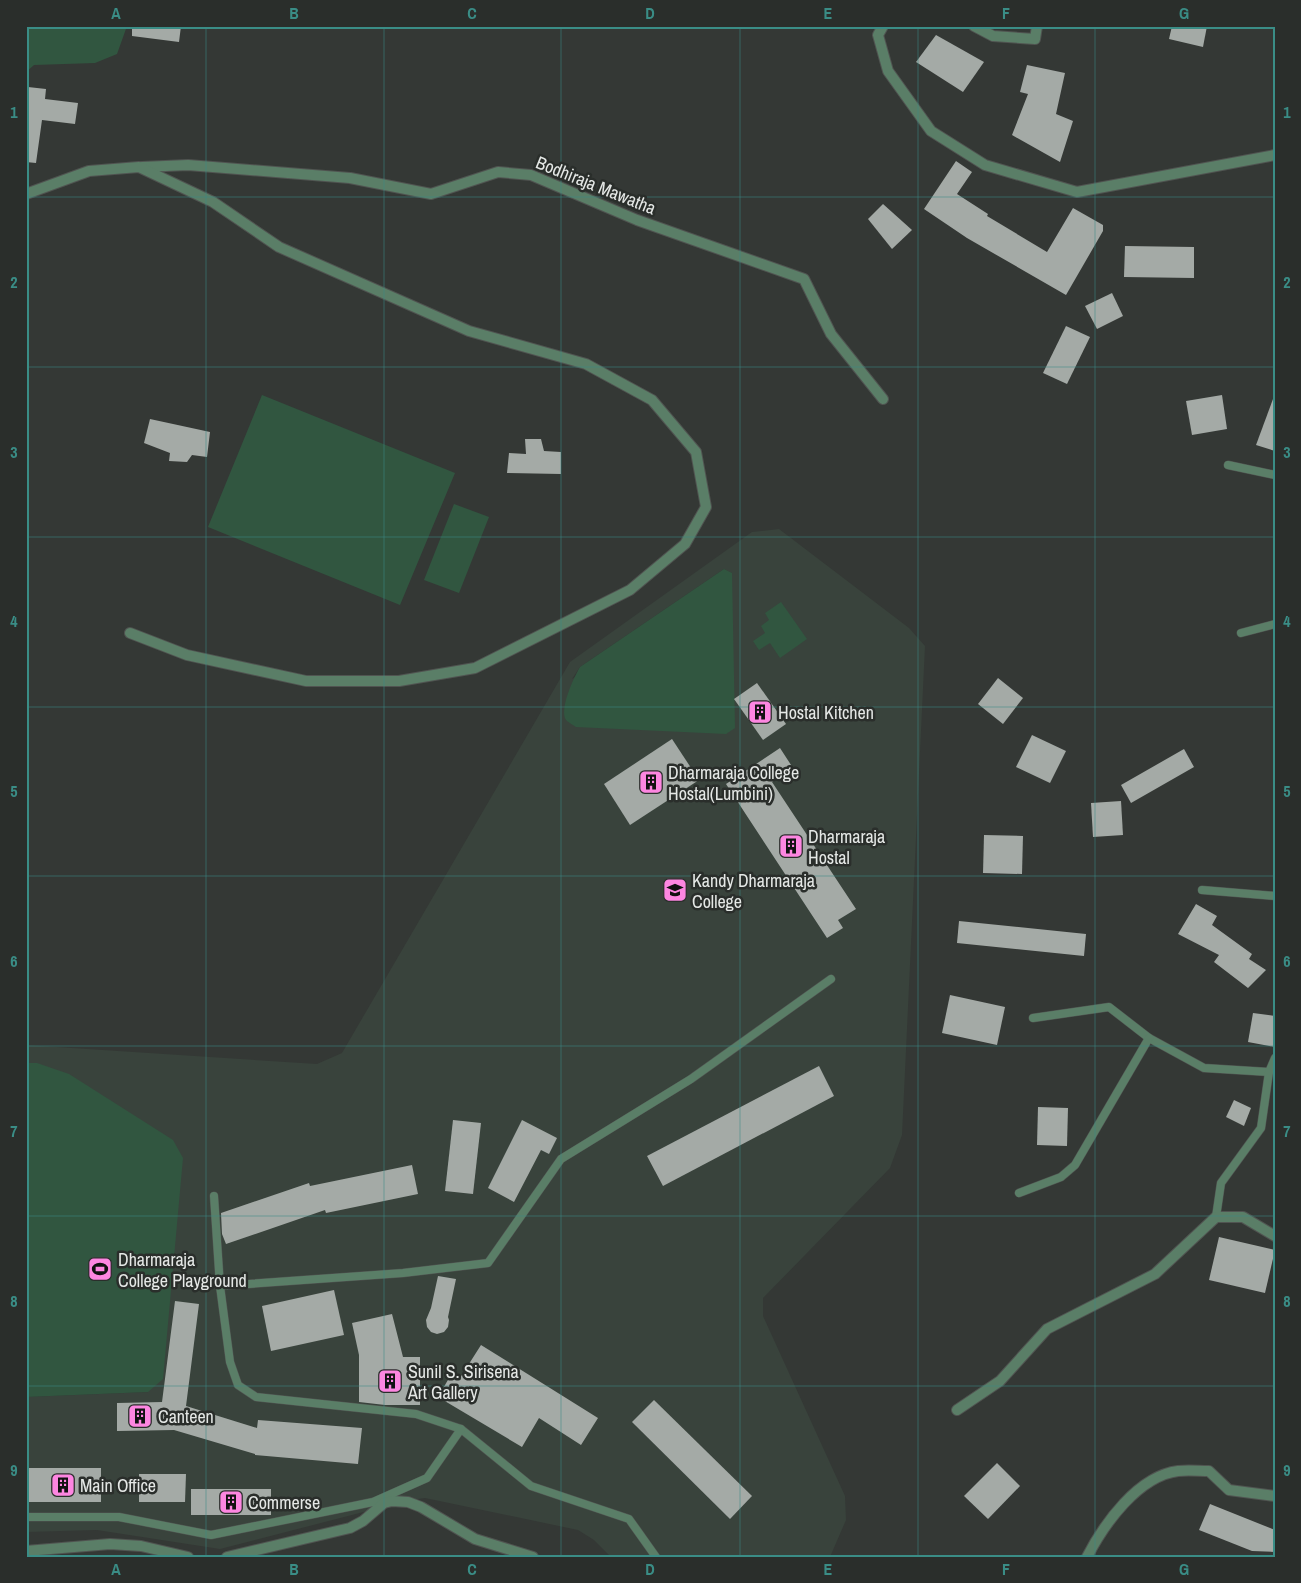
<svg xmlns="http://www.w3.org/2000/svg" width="1301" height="1583" font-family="'Archivo Narrow',sans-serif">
  <rect width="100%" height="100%" fill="#343835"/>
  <!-- built -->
  <path fill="#39433c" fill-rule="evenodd" d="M779,529L909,628L925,646L902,1135L890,1168L763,1298V1316L845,1496L846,1520L830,1557H611L594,1540L578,1530L425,1498L410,1500L220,1549L97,1530L26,1532V1397L148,1392L37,1063H26V1045L317,1064L342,1053L570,662L752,532ZM724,569L732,573L572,679L580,667Z"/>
  <!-- green -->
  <g fill="#315640">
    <path d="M26,26H127L117,54L95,63L34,65L26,72Z"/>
    <path d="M262,395L455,473L400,605L208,527Z"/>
    <path d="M454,504L489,517L459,593L424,580Z"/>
    <path d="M724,569L732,573L735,728L726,734L576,727C573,725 568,722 566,720C559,709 574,677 580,667Z"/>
    <path d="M781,602L807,639L780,658L770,643L759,650L753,641L765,633L761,626L769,620L765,613Z"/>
    <path d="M26,1063H37L69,1074L173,1140L183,1158L163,1379L148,1392L26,1397Z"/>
  </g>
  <!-- building -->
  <g fill="#a4aaa6">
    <path d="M132,26H181L179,42L132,36Z"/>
    <path d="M1172,26H1207L1203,47L1169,39Z"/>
    <path d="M936,35L984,62L963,92L916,62Z"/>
    <path d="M1027,65L1065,73L1056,114L1073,121L1060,162L1012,135L1028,94L1020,92Z"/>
    <path d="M28,87L46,89L45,99L78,103L75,124L42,120L36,163L26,162V101Z"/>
    <path d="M956,161L972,172L957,194L988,214L987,216L1047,252L1073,208L1103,225V231L1066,295L967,238L924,209Z"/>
    <path d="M883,204L912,230L892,249L868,219Z"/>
    <path d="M1125,246L1194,247V278L1124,277Z"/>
    <path d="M1112,293L1123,316L1097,329L1085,306Z"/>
    <path d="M1066,326L1090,337L1067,384L1043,373Z"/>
    <path d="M1222,395L1227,429L1192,435L1186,401Z"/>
    <path d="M1273,399L1275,400V451L1256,445Z"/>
    <path d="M150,419L210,432L207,457L192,455L187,462L169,461L170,453L144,443Z"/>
    <path d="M525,439H541L544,451L561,452V474L507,473L509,453L526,454Z"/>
    <path d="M998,678L1023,698L1003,724L978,704Z"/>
    <path d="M757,683L786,724L763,740L734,699Z"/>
    <path d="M1032,735L1066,751L1050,783L1016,767Z"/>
    <path d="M672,739L699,780L630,825L604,784Z"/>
    <path d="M780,748L793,768L772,782L856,909L838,920L843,928L827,938L726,784Z"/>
    <path d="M1184,749L1194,767L1131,803L1121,785Z"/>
    <path d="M1121,801L1123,835L1093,837L1091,803Z"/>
    <path d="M984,835L1023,836L1022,874L983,873Z"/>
    <path d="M1196,904L1217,916L1212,925L1252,954L1249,959L1266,970L1248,988L1214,962L1219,955L1178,934Z"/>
    <path d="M959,921L1086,934L1084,956L957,943Z"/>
    <path d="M950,995L1005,1007L997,1045L942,1033Z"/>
    <path d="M1253,1013L1275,1016V1047L1248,1042Z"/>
    <path d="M819,1066L834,1096L663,1186L647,1156Z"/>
    <path d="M1234,1100L1251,1108L1244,1126L1226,1117Z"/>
    <path d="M1038,1107L1068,1108L1067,1146L1037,1145Z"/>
    <path d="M453,1120L481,1123L473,1194L445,1191Z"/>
    <path d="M522,1120L557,1138L549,1154L541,1150L514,1202L488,1188Z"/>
    <path d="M412,1165L418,1194L326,1213L325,1210L226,1244L222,1234L221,1213L309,1183L310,1186Z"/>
    <path d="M1219,1237L1275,1250L1265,1293L1209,1280Z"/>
    <path d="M438,1276L456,1279L448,1317L449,1320L448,1327L444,1332L437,1334L431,1332L427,1327L426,1320L431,1308Z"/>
    <path d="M334,1290L344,1335L271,1351L262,1306Z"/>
    <path d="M175,1301L199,1304L186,1406L257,1428L258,1420L362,1428L358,1464L255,1455V1454L174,1430L117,1431V1403L162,1402Z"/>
    <path d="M392,1314L403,1357H420V1405H385L359,1402V1355L352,1323Z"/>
    <path d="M481,1345L598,1418L581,1445L539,1418L522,1447L438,1397L452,1373L460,1378Z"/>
    <path d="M654,1400L752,1496L730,1519L632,1422Z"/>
    <path d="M997,1463L1020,1486L988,1519L964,1496Z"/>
    <rect x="26" y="1468" width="75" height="34"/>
    <path d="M139,1474H186L185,1502H139Z"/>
    <rect x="191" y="1489" width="80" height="26"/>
    <path d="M1210,1504L1275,1530V1552L1252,1551L1199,1530Z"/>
  </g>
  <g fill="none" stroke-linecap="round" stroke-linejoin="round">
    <!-- service casing -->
    <g stroke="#505451" stroke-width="9">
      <g id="service">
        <path d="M1228,465L1275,475"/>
        <path d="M1241,633L1275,624"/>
        <path d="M1202,890L1275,896"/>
        <path d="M1033,1018L1109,1007L1149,1038L1204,1068L1269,1072"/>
        <path d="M1019,1193L1061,1177L1075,1165L1149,1038"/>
        <path d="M214,1196L220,1286L230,1362L238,1385L256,1397L416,1414L461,1429L531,1486L629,1519L656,1557"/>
        <path d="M1216,1217L1221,1183L1261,1128L1269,1072L1275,1058"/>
        <path d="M220,1286L403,1273L488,1263L561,1159L691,1079L831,979"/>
        <path d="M26,1517H119L211,1535L373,1502L427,1478L461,1429"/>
      </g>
    </g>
    <!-- minor casing -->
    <g stroke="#505451" stroke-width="12">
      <g id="minor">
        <path d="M883,26L878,35L888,71L931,131L985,165L1077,192L1275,155"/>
        <path d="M974,26L993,36L1035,39L1037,26"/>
        <path d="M142,167L188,165L350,178L431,194L498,172L531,175L637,220L804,279L831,334L883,399"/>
        <path d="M26,194L89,171L139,167L213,202L279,247L469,331L586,364L652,400L696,452L706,507L685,544L630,590L475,668L399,681H306L187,655L130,633"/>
        <path d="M957,1410L1000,1381L1047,1329L1155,1274L1216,1217H1243L1275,1236"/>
        <path d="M26,1551L110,1544L141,1546L188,1557"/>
        <path d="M227,1557L350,1528L363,1521L384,1503L392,1501L408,1502L421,1507L475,1539L533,1557"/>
        <path d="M1087,1557C1104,1524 1138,1476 1178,1471C1188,1470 1199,1471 1209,1471L1229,1490L1275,1496"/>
      </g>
    </g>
    <!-- service -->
    <use href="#service" stroke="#5a7e67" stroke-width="8"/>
    <!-- minor -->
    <use href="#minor" stroke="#5a7e67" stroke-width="10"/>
  </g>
  <!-- grid -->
  <path fill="none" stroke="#3a8d86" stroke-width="1" stroke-opacity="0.55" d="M206,26V1557M384,26V1557M561,26V1557M740,26V1557M918,26V1557M1095,26V1557M26,197H1275M26,367H1275M26,537H1275M26,707H1275M26,876H1275M26,1046H1275M26,1216H1275M26,1386H1275"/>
  <!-- icons -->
  <defs>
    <g id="building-square" transform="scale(1.25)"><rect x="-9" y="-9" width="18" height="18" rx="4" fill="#fd86e1" stroke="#2a2e2b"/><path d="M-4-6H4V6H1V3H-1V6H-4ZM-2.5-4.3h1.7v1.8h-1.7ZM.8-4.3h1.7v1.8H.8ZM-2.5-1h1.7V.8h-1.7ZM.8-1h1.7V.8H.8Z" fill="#111"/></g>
    <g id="school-square" transform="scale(1.25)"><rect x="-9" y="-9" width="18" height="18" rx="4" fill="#fd86e1" stroke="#2a2e2b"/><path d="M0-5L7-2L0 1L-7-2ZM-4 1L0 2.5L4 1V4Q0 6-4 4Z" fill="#111"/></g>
    <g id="stadium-square" transform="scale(1.25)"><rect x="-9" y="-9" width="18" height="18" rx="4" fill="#fd86e1" stroke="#2a2e2b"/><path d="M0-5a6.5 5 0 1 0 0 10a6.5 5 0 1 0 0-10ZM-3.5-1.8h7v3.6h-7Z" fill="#111"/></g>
  </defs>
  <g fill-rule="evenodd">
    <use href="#building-square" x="760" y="712"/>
    <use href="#building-square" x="651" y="782"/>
    <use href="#building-square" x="791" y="846"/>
    <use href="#school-square" x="675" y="890"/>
    <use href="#stadium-square" x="100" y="1269"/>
    <use href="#building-square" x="390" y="1381"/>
    <use href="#building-square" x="140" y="1416"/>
    <use href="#building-square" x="63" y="1485"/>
    <use href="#building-square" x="231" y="1502"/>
  </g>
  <g text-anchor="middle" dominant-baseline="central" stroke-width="5" stroke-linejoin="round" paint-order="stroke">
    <!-- street labels -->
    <g font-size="18" fill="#e5e8e6" stroke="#2a2e2b">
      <text transform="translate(596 185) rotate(22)">Bodhiraja Mawatha</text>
    </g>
    <!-- poi labels -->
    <g font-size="18" fill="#e5e8e6" stroke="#2a2e2b" text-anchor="start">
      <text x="778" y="712">Hostal Kitchen</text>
      <text x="668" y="772">Dharmaraja College<tspan x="668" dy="21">Hostal(Lumbini)</tspan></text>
      <text x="808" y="836">Dharmaraja<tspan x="808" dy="21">Hostal</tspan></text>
      <text x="692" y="880">Kandy Dharmaraja<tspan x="692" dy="21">College</tspan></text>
      <text x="118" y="1259">Dharmaraja<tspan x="118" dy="21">College Playground</tspan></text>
      <text x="408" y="1371">Sunil S. Sirisena<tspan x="408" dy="21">Art Gallery</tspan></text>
      <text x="158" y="1416">Canteen</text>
      <text x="80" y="1485">Main Office</text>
      <text x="248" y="1502">Commerse</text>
    </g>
  </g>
  <!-- border -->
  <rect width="1301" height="1583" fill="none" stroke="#2a2e2b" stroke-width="55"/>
  <rect x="28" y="28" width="1246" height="1528" fill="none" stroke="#3a8d86" stroke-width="2"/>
  <g font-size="16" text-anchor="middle" font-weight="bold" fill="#3a8d86">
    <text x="116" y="19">A</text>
    <text x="294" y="19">B</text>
    <text x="472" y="19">C</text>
    <text x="650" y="19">D</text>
    <text x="828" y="19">E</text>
    <text x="1006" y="19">F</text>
    <text x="1184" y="19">G</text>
    <text x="14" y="118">1</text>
    <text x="1287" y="118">1</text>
    <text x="14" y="288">2</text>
    <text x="1287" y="288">2</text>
    <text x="14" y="458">3</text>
    <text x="1287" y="458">3</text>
    <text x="14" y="627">4</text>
    <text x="1287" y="627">4</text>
    <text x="14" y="797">5</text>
    <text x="1287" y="797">5</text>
    <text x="14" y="967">6</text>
    <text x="1287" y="967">6</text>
    <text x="14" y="1137">7</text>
    <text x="1287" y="1137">7</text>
    <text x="14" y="1307">8</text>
    <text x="1287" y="1307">8</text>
    <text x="14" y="1476">9</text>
    <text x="1287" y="1476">9</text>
    <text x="116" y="1575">A</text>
    <text x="294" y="1575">B</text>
    <text x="472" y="1575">C</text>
    <text x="650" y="1575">D</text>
    <text x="828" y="1575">E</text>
    <text x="1006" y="1575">F</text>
    <text x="1184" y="1575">G</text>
  </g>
</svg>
